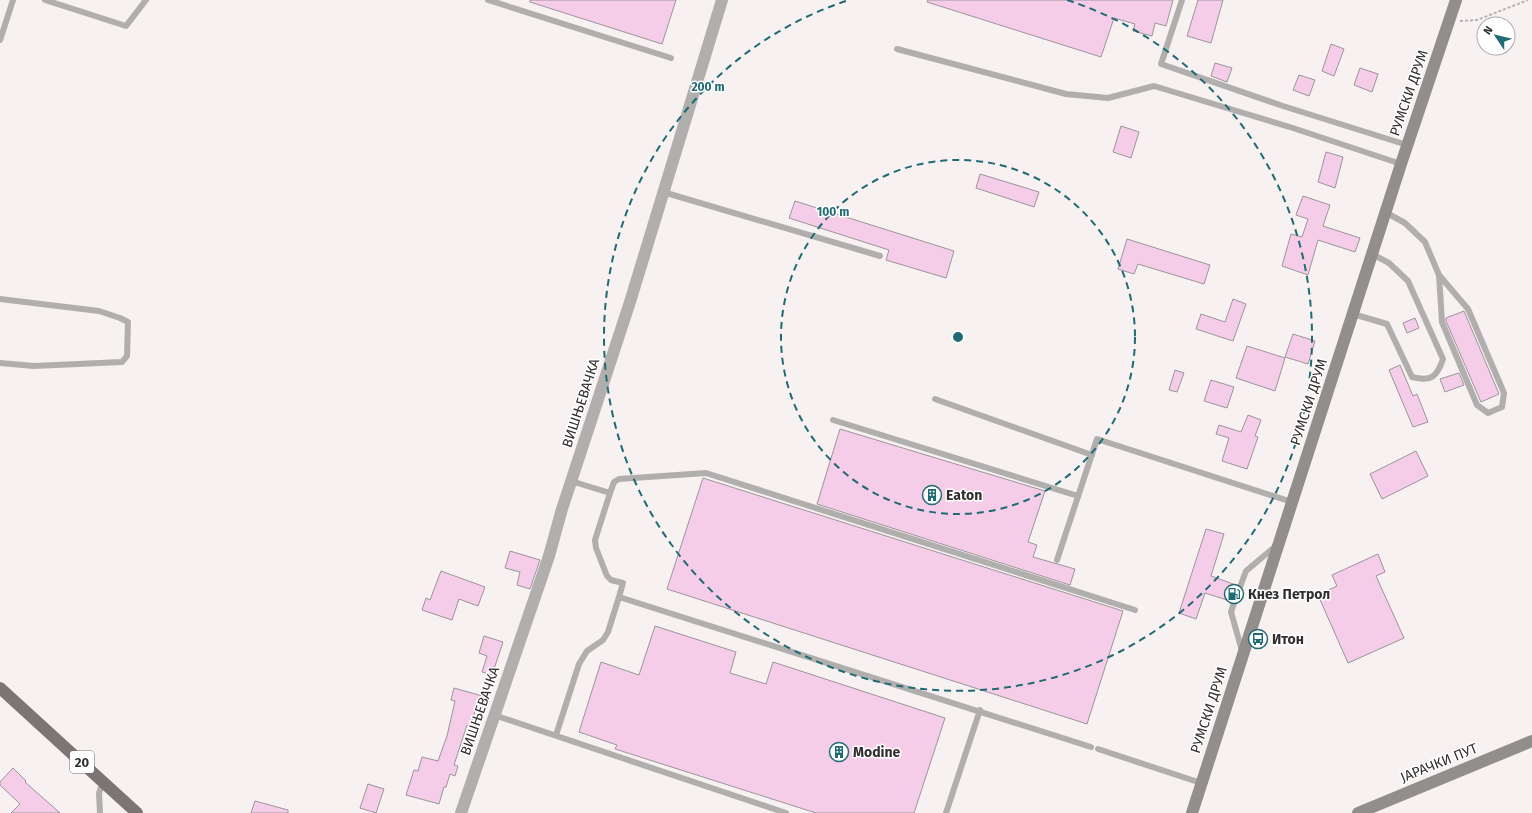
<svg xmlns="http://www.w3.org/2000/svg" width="1532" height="813" font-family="'Fira Sans',sans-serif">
  <rect width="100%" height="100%" fill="#f8f1f1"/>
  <!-- building -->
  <g fill="#f6cde9" stroke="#9a9598">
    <path d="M530,0H676L662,44L530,2Z"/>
    <path d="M928,0H1173L1166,26L1155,23L1152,36L1133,31L1135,24L1114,18L1101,57L927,2Z"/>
    <path d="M1198,0H1223L1211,43L1187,36Z"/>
    <path d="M1331,44L1344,49L1334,76L1322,71Z"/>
    <path d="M1215,63L1232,68L1227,82L1211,76Z"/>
    <path d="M1360,68L1378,74L1372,92L1354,85Z"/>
    <path d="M1299,75L1315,80L1309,96L1293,90Z"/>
    <path d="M1121,126L1139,132L1131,158L1113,152Z"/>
    <path d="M1326,152L1343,157L1335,188L1318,182Z"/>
    <path d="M980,174L1039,192L1034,207L976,188Z"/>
    <path d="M1303,196L1330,205L1323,226L1360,238L1355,252L1318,240L1308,275L1282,266L1291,234L1302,237L1308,219L1296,215Z"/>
    <path d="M795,201L954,251L946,278L886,260L889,250L789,218Z"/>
    <path d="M1127,239L1210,265L1204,284L1138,264L1134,274L1118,269Z"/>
    <path d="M1233,299L1246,304L1233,341L1196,329L1201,314L1225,322Z"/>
    <path d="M1464,311L1499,394L1481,402L1446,321V318Z"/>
    <path d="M1415,318L1419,328L1407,333L1403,323Z"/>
    <path d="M1293,334L1315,341L1308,364L1285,357Z"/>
    <path d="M1247,346L1285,358L1275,391L1236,378Z"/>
    <path d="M1400,365L1413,396L1417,394L1428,422L1413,427L1389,370Z"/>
    <path d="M1175,370L1184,373L1177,392L1169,390Z"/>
    <path d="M1459,373L1464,385L1445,392L1440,379Z"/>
    <path d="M1211,380L1234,387L1227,408L1204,401Z"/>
    <path d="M1248,415L1261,420L1255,436L1258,437L1247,469L1222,461L1229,438L1216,434L1219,425L1241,432Z"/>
    <path d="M840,429L1045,491L1028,542L1037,545L1033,557L1075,569L1070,585L817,504Z"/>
    <path d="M1416,451L1428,476L1382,499L1370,474Z"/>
    <path d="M703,478L1123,611L1087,724L667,589Z"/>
    <path d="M1206,529L1224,534L1211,576L1236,585V590L1240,591L1237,600L1233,599L1230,601L1205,593L1196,619L1179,613Z"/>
    <path d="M510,551L540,560L530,589L517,585L520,572L505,568Z"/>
    <path d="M1378,554L1385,572L1376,576L1404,638L1348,663L1318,595L1337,586L1332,575Z"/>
    <path d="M441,571L485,587L478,606L459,599L452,620L422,610L426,598L430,600Z"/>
    <path d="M655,626L736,652L730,673L766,684L773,662L945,718L914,813H816L615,749L617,745L579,732L601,662L639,675Z"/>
    <path d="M484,636L503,642L492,675L482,672L487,656L479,653Z"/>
    <path d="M454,688L486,697L482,709L476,707L471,726L467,725L454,765L458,766L455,776L450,774L446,787H444L439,804L406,795L414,770L418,771L422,757L438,761L447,736L455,701L451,700Z"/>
    <path d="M13,768L26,781L25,782L60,813H11L20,804L0,785V782Z"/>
    <path d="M368,784L384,789L376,813L360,808Z"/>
    <path d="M255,801L288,810V813H251Z"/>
  </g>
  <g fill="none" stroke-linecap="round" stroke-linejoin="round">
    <!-- path -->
    <path stroke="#b7b1b1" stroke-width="2" stroke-dasharray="3 2" stroke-linecap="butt" d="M1460,21L1477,20L1528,0"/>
    <!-- lane -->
    <g stroke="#b1afae" stroke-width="6">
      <path d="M45,0L126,26L146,0"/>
      <path d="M488,0L671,58"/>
      <path d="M1182,0L1161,64L1283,106L1407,145"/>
      <path d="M0,40L13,0"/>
      <path d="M897,49L1066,94L1108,98L1154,86L1293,128L1401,164"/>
      <path d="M663,192L880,256"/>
      <path d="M1385,212L1405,223L1425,242L1439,275L1468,309L1504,393L1502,407L1488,413L1477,405L1442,322L1439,275"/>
      <path d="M0,299L99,311L120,318L128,322L127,356L122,362L34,366L0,363"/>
      <path d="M1353,314L1387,324L1412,377C1431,382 1437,377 1443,359L1408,281L1389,263L1372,254"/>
      <path d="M935,399L1092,455"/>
      <path d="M833,420L1078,496"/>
      <path d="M571,481L610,493L595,540L596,548L607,576L611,580L623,583L619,597"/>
      <path d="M610,493L614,482L619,479L706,473L1135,610"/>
      <path d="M1057,560L1097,439L1292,502"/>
      <path d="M1240,587L1246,571L1277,545"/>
      <path d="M1234,603L1231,612L1242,651"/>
      <path d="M494,715L786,813"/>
      <path d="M556,735L579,664L587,651L603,640L608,632L619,597L1091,747"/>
      <path d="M1098,749L1201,783"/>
      <path d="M100,813L99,793L103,782"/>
      <path d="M946,813L980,710"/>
    </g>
    <!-- street -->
    <path stroke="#b1afae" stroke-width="12" d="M461,813L549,556L562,509L630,302L722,0"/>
    <!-- secondary -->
    <g stroke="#928e8c" stroke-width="12">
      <path d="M1192,813L1401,164L1456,0"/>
      <path d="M1358,813L1532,741"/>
    </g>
    <!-- primary -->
    <path stroke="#7b7674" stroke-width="12" d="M0,688L137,813"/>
  </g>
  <!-- distance rings -->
  <g fill="none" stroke="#206a74" stroke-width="2" stroke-dasharray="7 5">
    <circle cx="958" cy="337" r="177"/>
    <path d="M1067 0A354 354 0 1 1 849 0"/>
  </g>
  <!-- icons -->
  <defs>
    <g id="building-ring" transform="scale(1)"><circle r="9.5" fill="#fff" stroke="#206a74" stroke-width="1.5"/><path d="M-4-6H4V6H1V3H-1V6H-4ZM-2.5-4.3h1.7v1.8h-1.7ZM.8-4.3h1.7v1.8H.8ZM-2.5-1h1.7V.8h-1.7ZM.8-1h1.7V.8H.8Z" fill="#206a74"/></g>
    <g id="fuel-ring" transform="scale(1)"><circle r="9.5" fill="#fff" stroke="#206a74" stroke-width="1.5"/><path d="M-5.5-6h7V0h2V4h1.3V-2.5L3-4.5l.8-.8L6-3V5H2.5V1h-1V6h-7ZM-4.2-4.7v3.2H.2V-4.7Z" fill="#206a74"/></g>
    <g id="bus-ring" transform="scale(1)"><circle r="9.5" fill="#fff" stroke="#206a74" stroke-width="1.5"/><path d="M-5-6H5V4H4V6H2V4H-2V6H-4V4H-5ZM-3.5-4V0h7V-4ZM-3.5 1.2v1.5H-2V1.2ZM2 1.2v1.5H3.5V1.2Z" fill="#206a74"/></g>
  </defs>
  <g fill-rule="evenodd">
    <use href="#building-ring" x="932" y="495"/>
    <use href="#fuel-ring" x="1234" y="594"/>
    <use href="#bus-ring" x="1258" y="639"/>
    <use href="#building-ring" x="839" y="752"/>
  </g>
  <g text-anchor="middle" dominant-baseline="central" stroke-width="3" stroke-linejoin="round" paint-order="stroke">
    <!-- shield labels -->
    <rect fill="#fff" stroke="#6f6d6d" stroke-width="1" x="70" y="751" width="24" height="22" rx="3"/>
    <g font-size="13" font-weight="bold" fill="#312e2e">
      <text x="82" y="762">20</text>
    </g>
    <!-- street labels -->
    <g font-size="14" fill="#312e2e" stroke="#fff">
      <text transform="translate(1409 93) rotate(-71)">РУМСКИ ДРУМ</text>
      <text transform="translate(1309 402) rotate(-72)">РУМСКИ ДРУМ</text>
      <text transform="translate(581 403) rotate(-72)">ВИШЊЕВАЧКА</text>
      <text transform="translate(1209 710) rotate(-72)">РУМСКИ ДРУМ</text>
      <text transform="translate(480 711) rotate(-71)">ВИШЊЕВАЧКА</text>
      <text transform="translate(1439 763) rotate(-22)">ЈАРАЧКИ ПУТ</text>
    </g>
    <!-- poi labels -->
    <g font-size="14" font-weight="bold" fill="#312e2e" stroke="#fff" text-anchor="start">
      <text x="946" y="495">Eaton</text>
      <text x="1248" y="594">Кнез Петрол</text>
      <text x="1272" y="639">Итон</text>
      <text x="853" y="752">Modine</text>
    </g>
  </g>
  <circle cx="958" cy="337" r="6" fill="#206a74" stroke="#fff" stroke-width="2"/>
  <g font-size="12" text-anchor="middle" font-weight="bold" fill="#206a74" stroke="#fff" stroke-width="3" stroke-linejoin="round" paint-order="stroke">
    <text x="708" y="91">200 m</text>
    <text x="833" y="216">100 m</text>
  </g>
  <!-- north arrow -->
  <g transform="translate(1496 36) rotate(305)"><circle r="19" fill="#ffffff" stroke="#adabab"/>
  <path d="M0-3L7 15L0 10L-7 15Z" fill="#206a74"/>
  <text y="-6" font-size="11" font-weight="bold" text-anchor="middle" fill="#312e2e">N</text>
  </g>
</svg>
